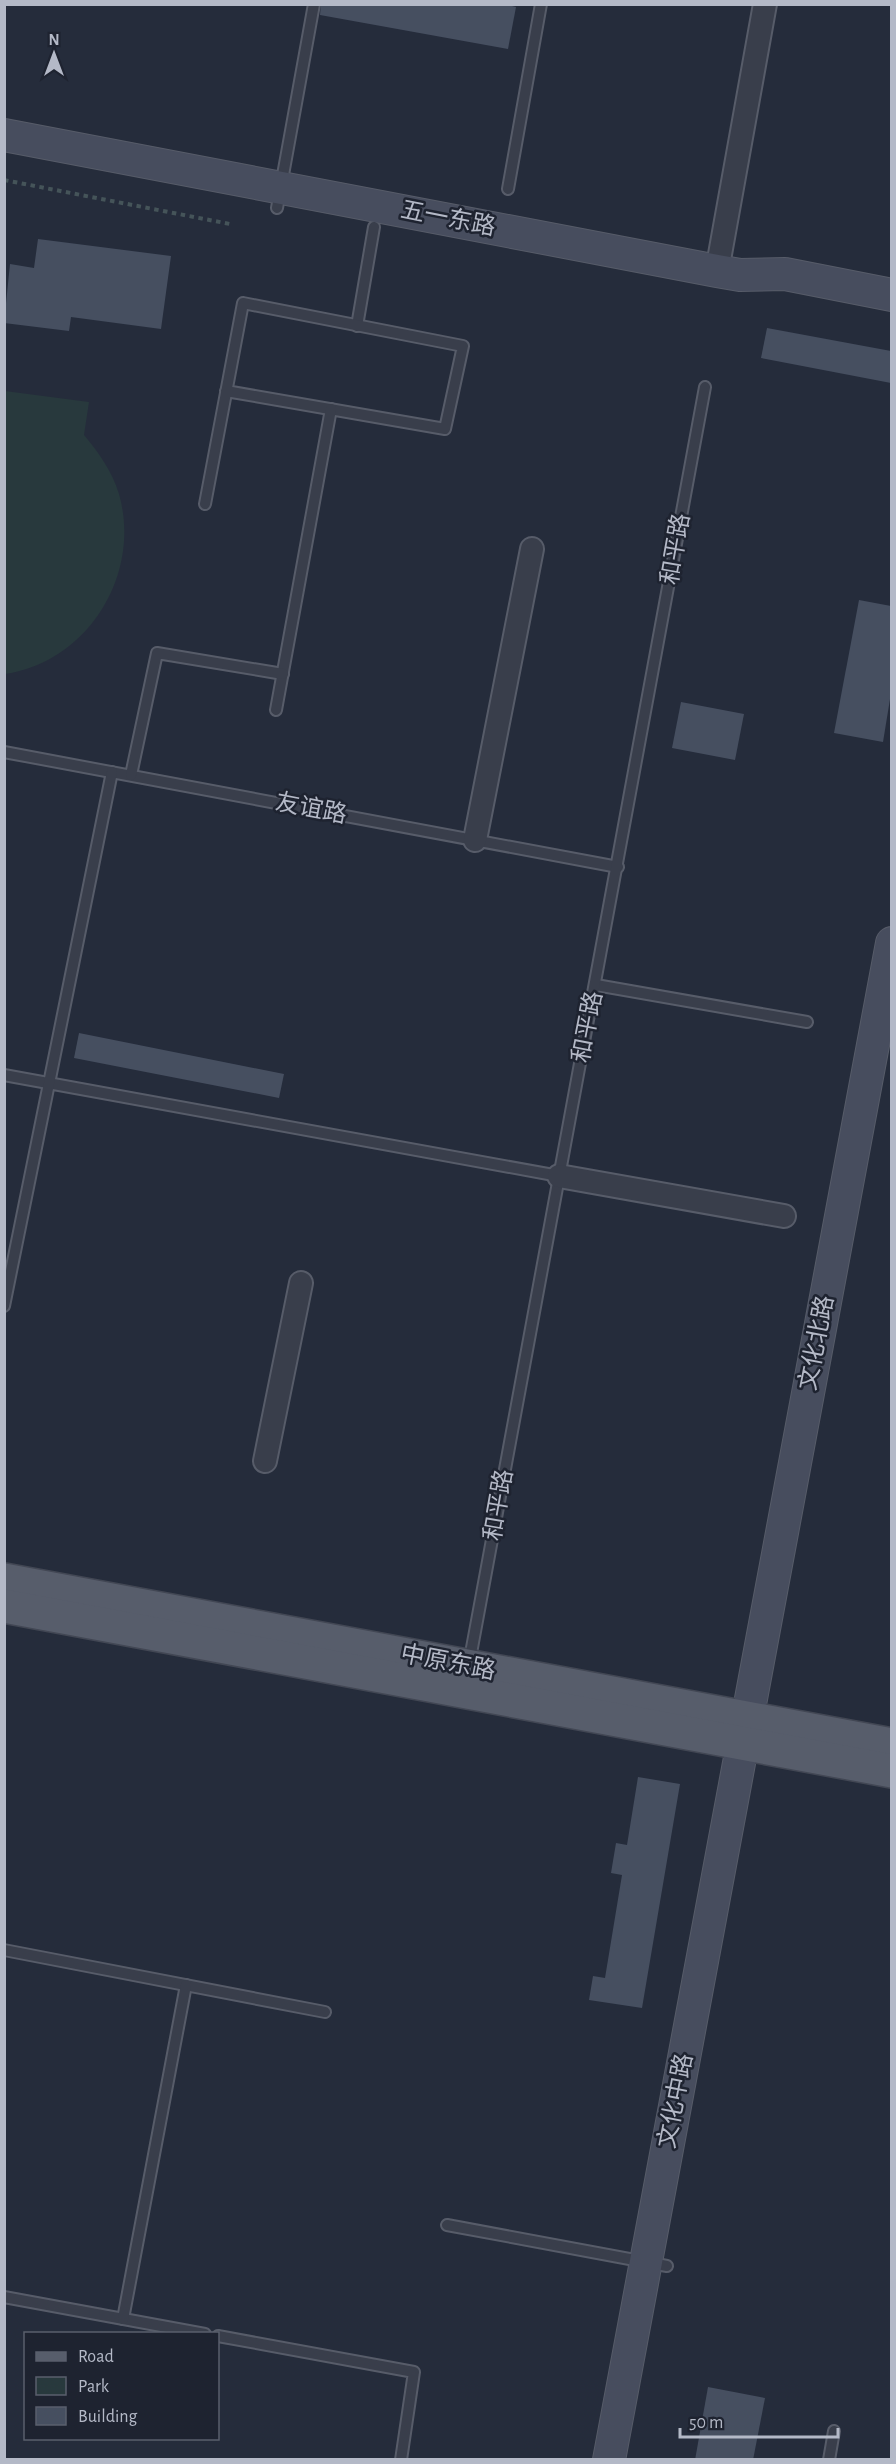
<svg xmlns="http://www.w3.org/2000/svg" width="896" height="2464" font-family="'Alegreya Sans','Noto Sans SC',sans-serif">
  <rect width="100%" height="100%" fill="#252c3b"/>
  <!-- green -->
  <path fill="#28393d" d="M5,391L89,402L84,435C99,453 112,471 119,494C142,574 88,662 5,674Z"/>
  <!-- building -->
  <g fill="#464f60">
    <path d="M321,4H504L516,7L508,49L320,15Z"/>
    <path d="M38,239L171,256L161,329L71,317L69,331L4,323L10,264L34,268Z"/>
    <path d="M767,328L891,351V383L761,358Z"/>
    <path d="M859,600L891,606V693L883,742L834,733Z"/>
    <path d="M681,702L744,714L735,760L672,748Z"/>
    <path d="M79,1033L284,1074L279,1098L74,1058Z"/>
    <path d="M638,1777L680,1784L642,2008L589,2000L593,1976L605,1978L622,1875L611,1873L616,1843L627,1845Z"/>
    <path d="M708,2387L765,2398L753,2460H695Z"/>
  </g>
  <g fill="none" stroke-linecap="round" stroke-linejoin="round">
    <!-- lane casing -->
    <g stroke="#575c69" stroke-width="14">
      <g id="lane">
        <path d="M508,189L541,4"/>
        <path d="M277,208L314,4"/>
        <path d="M357,326L374,227"/>
        <path d="M205,504L243,303L463,346L445,429L226,391"/>
        <path d="M276,710L331,409"/>
        <path d="M4,752L618,867"/>
        <path d="M131,775L157,653L283,674"/>
        <path d="M596,985L807,1022"/>
        <path d="M4,1075L559,1176"/>
        <path d="M4,1306L112,772"/>
        <path d="M469,1664L705,387"/>
        <path d="M4,1950L325,2012"/>
        <path d="M447,2225L667,2266"/>
        <path d="M4,2297L205,2334"/>
        <path d="M123,2319L186,1985"/>
        <path d="M218,2336L414,2372L401,2460"/>
        <path d="M829,2460L834,2431"/>
      </g>
    </g>
    <!-- street casing -->
    <g stroke="#575c69" stroke-width="26">
      <g id="street">
        <path d="M717,271L765,4"/>
        <path d="M475,840L532,549"/>
        <path d="M559,1176L784,1216"/>
        <path d="M265,1461L301,1283"/>
      </g>
    </g>
    <!-- secondary casing -->
    <g stroke="#575c69" stroke-width="34">
      <g id="secondary">
        <path d="M4,135L717,271L740,275L785,274L892,295"/>
        <path d="M609,2460L892,943"/>
      </g>
    </g>
    <!-- primary casing -->
    <g stroke="#424754" stroke-width="36">
      <g id="primary">
        <path d="M4,1580L892,1745"/>
        <path d="M4,1606L892,1771"/>
      </g>
    </g>
    <!-- path -->
    <path stroke="#455459" stroke-width="4" stroke-dasharray="4.5 4.5" stroke-linecap="butt" d="M4,180L230,224"/>
    <!-- lane -->
    <use href="#lane" stroke="#393e4b" stroke-width="10"/>
    <!-- street -->
    <use href="#street" stroke="#393e4b" stroke-width="22"/>
    <!-- secondary -->
    <use href="#secondary" stroke="#474d5e" stroke-width="32"/>
    <!-- primary -->
    <use href="#primary" stroke="#575d6b" stroke-width="33"/>
  </g>
  <g text-anchor="middle" dominant-baseline="central" stroke-width="5" stroke-linejoin="round" paint-order="stroke">
    <!-- street labels -->
    <g font-size="24" fill="#b4b9c7" stroke="#1e2330">
      <text transform="translate(448 219) rotate(11)">五一东路</text>
      <text transform="translate(676 549) rotate(-80)">和平路</text>
      <text transform="translate(311 809) rotate(11)">友谊路</text>
      <text transform="translate(588 1027) rotate(-79)">和平路</text>
      <text transform="translate(817 1343) rotate(-79)">文化北路</text>
      <text transform="translate(499 1505) rotate(-80)">和平路</text>
      <text transform="translate(448 1663) rotate(11)">中原东路</text>
      <text transform="translate(676 2101) rotate(-79)">文化中路</text>
    </g>
  </g>
  <!-- border -->
  <rect width="896" height="2464" fill="none" stroke="#b4b9c7" stroke-width="12"/>
  <!-- legend -->
  <rect x="24" y="2332" width="195" height="108" fill="#1e2330" stroke="#5a5f6c" stroke-width="1.5"/>
  <rect x="36" y="2352" width="30" height="9" fill="#575d6b" stroke="#5a5f6c" stroke-width="1.5"/>
  <text x="78" y="2362" font-size="18" fill="#b4b9c7">Road</text>
  <rect x="36" y="2377" width="30" height="18" fill="#28393d" stroke="#5a5f6c" stroke-width="1.5"/>
  <text x="78" y="2392" font-size="18" fill="#b4b9c7">Park</text>
  <rect x="36" y="2407" width="30" height="18" fill="#464f60" stroke="#5a5f6c" stroke-width="1.5"/>
  <text x="78" y="2422" font-size="18" fill="#b4b9c7">Building</text>
  <!-- north arrow -->
  <g transform="translate(54 54)" stroke="#1e2330" stroke-width="4.5" paint-order="stroke">
  <path d="M0-4.5L10 22L0 15L-10 22Z" fill="#b4b9c7"/>
  <text y="-9" font-size="16" font-weight="bold" text-anchor="middle" fill="#b4b9c7">N</text>
  </g>
  <!-- scale -->
  <path d="M680 2428v9h158v-9" fill="none" stroke="#b4b9c7" stroke-width="3"/>
  <text x="689" y="2428" font-size="18" fill="#b4b9c7" stroke="#1e2330" stroke-width="4.5" paint-order="stroke">50 m</text>
</svg>
